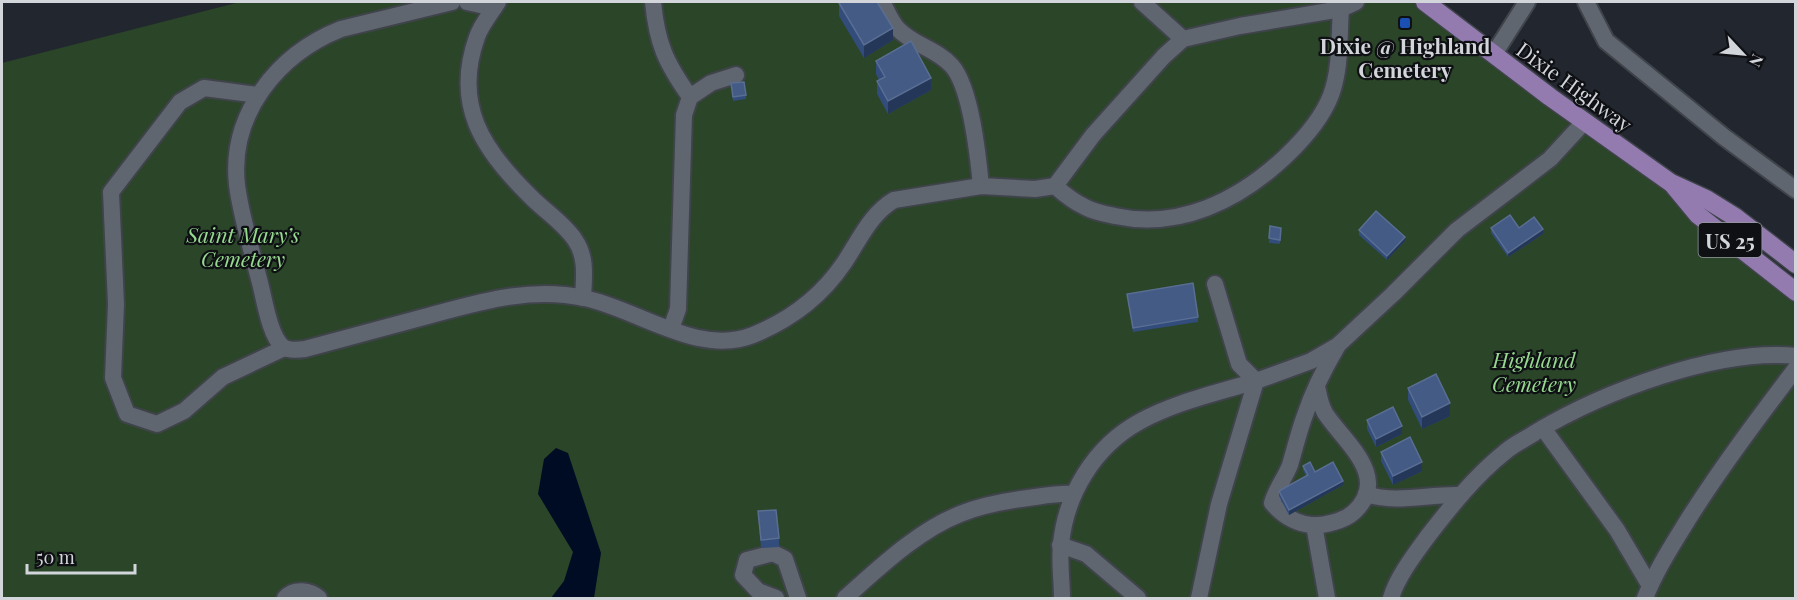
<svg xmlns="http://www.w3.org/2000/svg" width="1797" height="600" font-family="'Playfair Display',serif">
  <rect width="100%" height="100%" fill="#22272f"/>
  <!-- green -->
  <path fill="#2b4528" d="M240,2H1425L1550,97L1795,292V598H2V63Z"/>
  <!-- water -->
  <path fill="#000c23" d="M556,448L568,453L601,553L594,598H551L564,581L573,552L538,494L544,459Z"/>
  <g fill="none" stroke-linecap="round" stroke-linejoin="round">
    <!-- minor casing -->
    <g stroke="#3f434a" stroke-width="20">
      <g id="minor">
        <path d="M452,2L341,29C278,54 229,114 237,185C241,216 251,248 259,279C264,296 269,336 283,347C289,351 298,350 305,349C345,338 384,328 424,317C477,303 529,286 584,298C638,309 698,357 753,335C790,320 821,297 844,263C859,241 870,214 894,200L981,186L1035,189L1055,186L1093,135L1164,56L1183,39L1240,26L1341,9L1356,2"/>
        <path d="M467,2L494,8"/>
        <path d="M498,2C491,13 481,25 477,37C453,104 482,149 529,195C543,210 564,223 575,240C587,257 584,278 583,298"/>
        <path d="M653,2C657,44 666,63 690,97L684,115L678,309L671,329"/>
        <path d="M882,2C887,10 891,22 898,29C913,45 937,49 952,66C971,88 978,155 981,186"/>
        <path d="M1142,2L1183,39"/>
        <path d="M1586,2L1606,41L1724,137L1796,190"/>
        <path d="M1494,54L1527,2"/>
        <path d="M258,95L204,88L180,102L111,192L116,304L113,378L127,414L157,424L184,411L223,377L284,348"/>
        <path d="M690,97L711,83L736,75"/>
        <path d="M1055,186C1064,194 1074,202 1085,207C1094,212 1105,214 1115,216C1180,230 1239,200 1285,157C1304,139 1322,119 1331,95C1341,68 1339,37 1341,9"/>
        <path d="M1317,386C1319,396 1320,404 1325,413C1343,441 1392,477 1354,512C1344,521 1324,526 1311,525C1294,523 1282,515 1272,503C1276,489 1285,478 1290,465C1295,448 1299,431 1305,415C1313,391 1324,369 1337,347"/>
        <path d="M1543,428L1617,530L1650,586"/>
        <path d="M1366,494C1397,504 1427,494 1459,495"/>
        <path d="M1314,525L1327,598"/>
        <path d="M1060,545L1086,554L1138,598"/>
        <path d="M285,598C294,588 310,590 319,598"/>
        <path d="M776,598L758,591L743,575L747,560L773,553L785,559L798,598"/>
        <path d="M845,598C879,568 917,531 960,514C982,505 1005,501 1028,498C1043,496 1058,493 1073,494"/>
        <path d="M1062,598C1062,581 1059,561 1061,544C1066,494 1094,447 1139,422C1175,402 1217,393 1256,381L1239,364L1215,284"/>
        <path d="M1199,598L1219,504L1256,381L1311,361L1337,346L1393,294L1457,230L1550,159L1585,121"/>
        <path d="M1391,598C1397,577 1415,554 1428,536C1452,505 1475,476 1505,452C1514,444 1526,439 1536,432C1603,392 1717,348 1796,356"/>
        <path d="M1645,598C1656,570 1673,544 1689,518C1722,466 1759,417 1796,368"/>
      </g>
    </g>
    <!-- major casing -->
    <g stroke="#3f434a" stroke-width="21">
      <g id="major">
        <path d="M1425,2L1550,97L1671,183L1706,199L1735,217L1796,264"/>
        <path d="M1674,186L1698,215L1796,292"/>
      </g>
    </g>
    <!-- minor -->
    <use href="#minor" stroke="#60666f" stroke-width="16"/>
    <!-- major -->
    <use href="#major" stroke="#937bb0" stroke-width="18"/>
  </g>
  <!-- wall -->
  <g fill="#324c7b">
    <path d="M839,3L893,40L864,58L839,16Z"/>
    <path d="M876,61L931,90L888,114L877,94V81L879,80L876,74Z"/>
    <path d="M731,83L746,95V99L733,101Z"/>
    <path d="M1491,228H1519L1543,234L1508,257L1491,233Z"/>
    <path d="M1359,230L1405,241L1387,260L1359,235Z"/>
    <path d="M1281,232L1280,244L1269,243V238Z"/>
    <path d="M1127,294L1198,317V322L1133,332Z"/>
    <path d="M1408,388L1450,416L1422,429L1408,400Z"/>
    <path d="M1367,420L1402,434L1376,447L1367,429Z"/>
    <path d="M1381,452L1422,471L1393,485L1381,461Z"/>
    <path d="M1303,466L1343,485L1289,515L1279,496V491L1306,476L1303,470Z"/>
    <path d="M758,511L779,538V547L761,548Z"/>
  </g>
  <!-- shaded-wall -->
  <g fill="#243758">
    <path d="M893,28V40L864,58V45Z"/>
    <path d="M931,78V90L888,114V101Z"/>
    <path d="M1543,229V234L1508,257V253Z"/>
    <path d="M1405,237V241L1387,260V256Z"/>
    <path d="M1450,403V416L1422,429V417Z"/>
    <path d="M1402,426V434L1376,447V439Z"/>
    <path d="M1422,462V471L1393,485V476Z"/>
    <path d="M1343,481V485L1289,515V510Z"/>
  </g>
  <!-- building -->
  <g fill="#435b85" stroke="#5a6e93" stroke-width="1.5">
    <path d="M841,2H877L893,28L864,45L839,3Z"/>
    <path d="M911,41L931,78L888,101L877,81L885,77L876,61Z"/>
    <path d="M744,82L746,95L733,97L731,83Z"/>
    <path d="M1376,211L1405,237L1387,256L1359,230Z"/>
    <path d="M1510,215L1519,228L1534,217L1543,229L1508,253L1491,228Z"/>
    <path d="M1270,226L1281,228L1280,240L1269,238Z"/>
    <path d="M1193,283L1198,317L1133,328L1127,294Z"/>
    <path d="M1436,374L1450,403L1422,417L1408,388Z"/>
    <path d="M1393,407L1402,426L1376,439L1367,420Z"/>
    <path d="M1410,437L1422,462L1393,476L1381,452Z"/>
    <path d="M1310,462L1315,472L1333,462L1343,481L1289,510L1279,491L1308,475L1303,466Z"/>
    <path d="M776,510L779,538L761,540L758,511Z"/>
  </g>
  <!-- markers -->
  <rect fill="#1a4fb4" stroke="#0e1014" stroke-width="2" x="1399" y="17" width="12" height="12" rx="3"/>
  <g text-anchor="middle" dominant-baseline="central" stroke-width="4.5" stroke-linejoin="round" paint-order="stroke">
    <!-- shield labels -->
    <rect fill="#0e1014" stroke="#979a9f" stroke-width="1.5" x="1698.5" y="223" width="63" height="34" rx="4.5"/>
    <g font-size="20" font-weight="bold" fill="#d2d5da">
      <text x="1730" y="240">US 25</text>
    </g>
    <!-- poi labels -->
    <g font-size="21" font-weight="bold" fill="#d2d5da" stroke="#0e1014">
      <text x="1405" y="45">Dixie @ Highland<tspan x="1405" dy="24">Cemetery</tspan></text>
    </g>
    <!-- street labels -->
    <g font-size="21" fill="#d2d5da" stroke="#0e1014">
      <text transform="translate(1575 86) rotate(36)">Dixie Highway</text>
    </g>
    <!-- park labels -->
    <g font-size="21" font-style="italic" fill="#97da8f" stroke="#0e1014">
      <text x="243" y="234">Saint Mary’s<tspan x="243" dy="24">Cemetery</tspan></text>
      <text x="1534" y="359">Highland<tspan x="1534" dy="24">Cemetery</tspan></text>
    </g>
  </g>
  <!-- border -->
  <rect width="1797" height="600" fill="none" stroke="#d2d5da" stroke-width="6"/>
  <!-- north arrow -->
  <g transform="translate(1743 54) rotate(116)" stroke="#0e1014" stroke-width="4.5" paint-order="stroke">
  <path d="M0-4.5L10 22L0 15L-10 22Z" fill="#d2d5da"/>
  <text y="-9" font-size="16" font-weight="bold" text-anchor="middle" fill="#d2d5da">N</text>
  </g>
  <!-- scale -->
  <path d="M27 564v9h108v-9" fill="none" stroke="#d2d5da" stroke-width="3"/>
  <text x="36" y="564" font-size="18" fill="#d2d5da" stroke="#0e1014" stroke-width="4.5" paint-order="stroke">50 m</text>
</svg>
